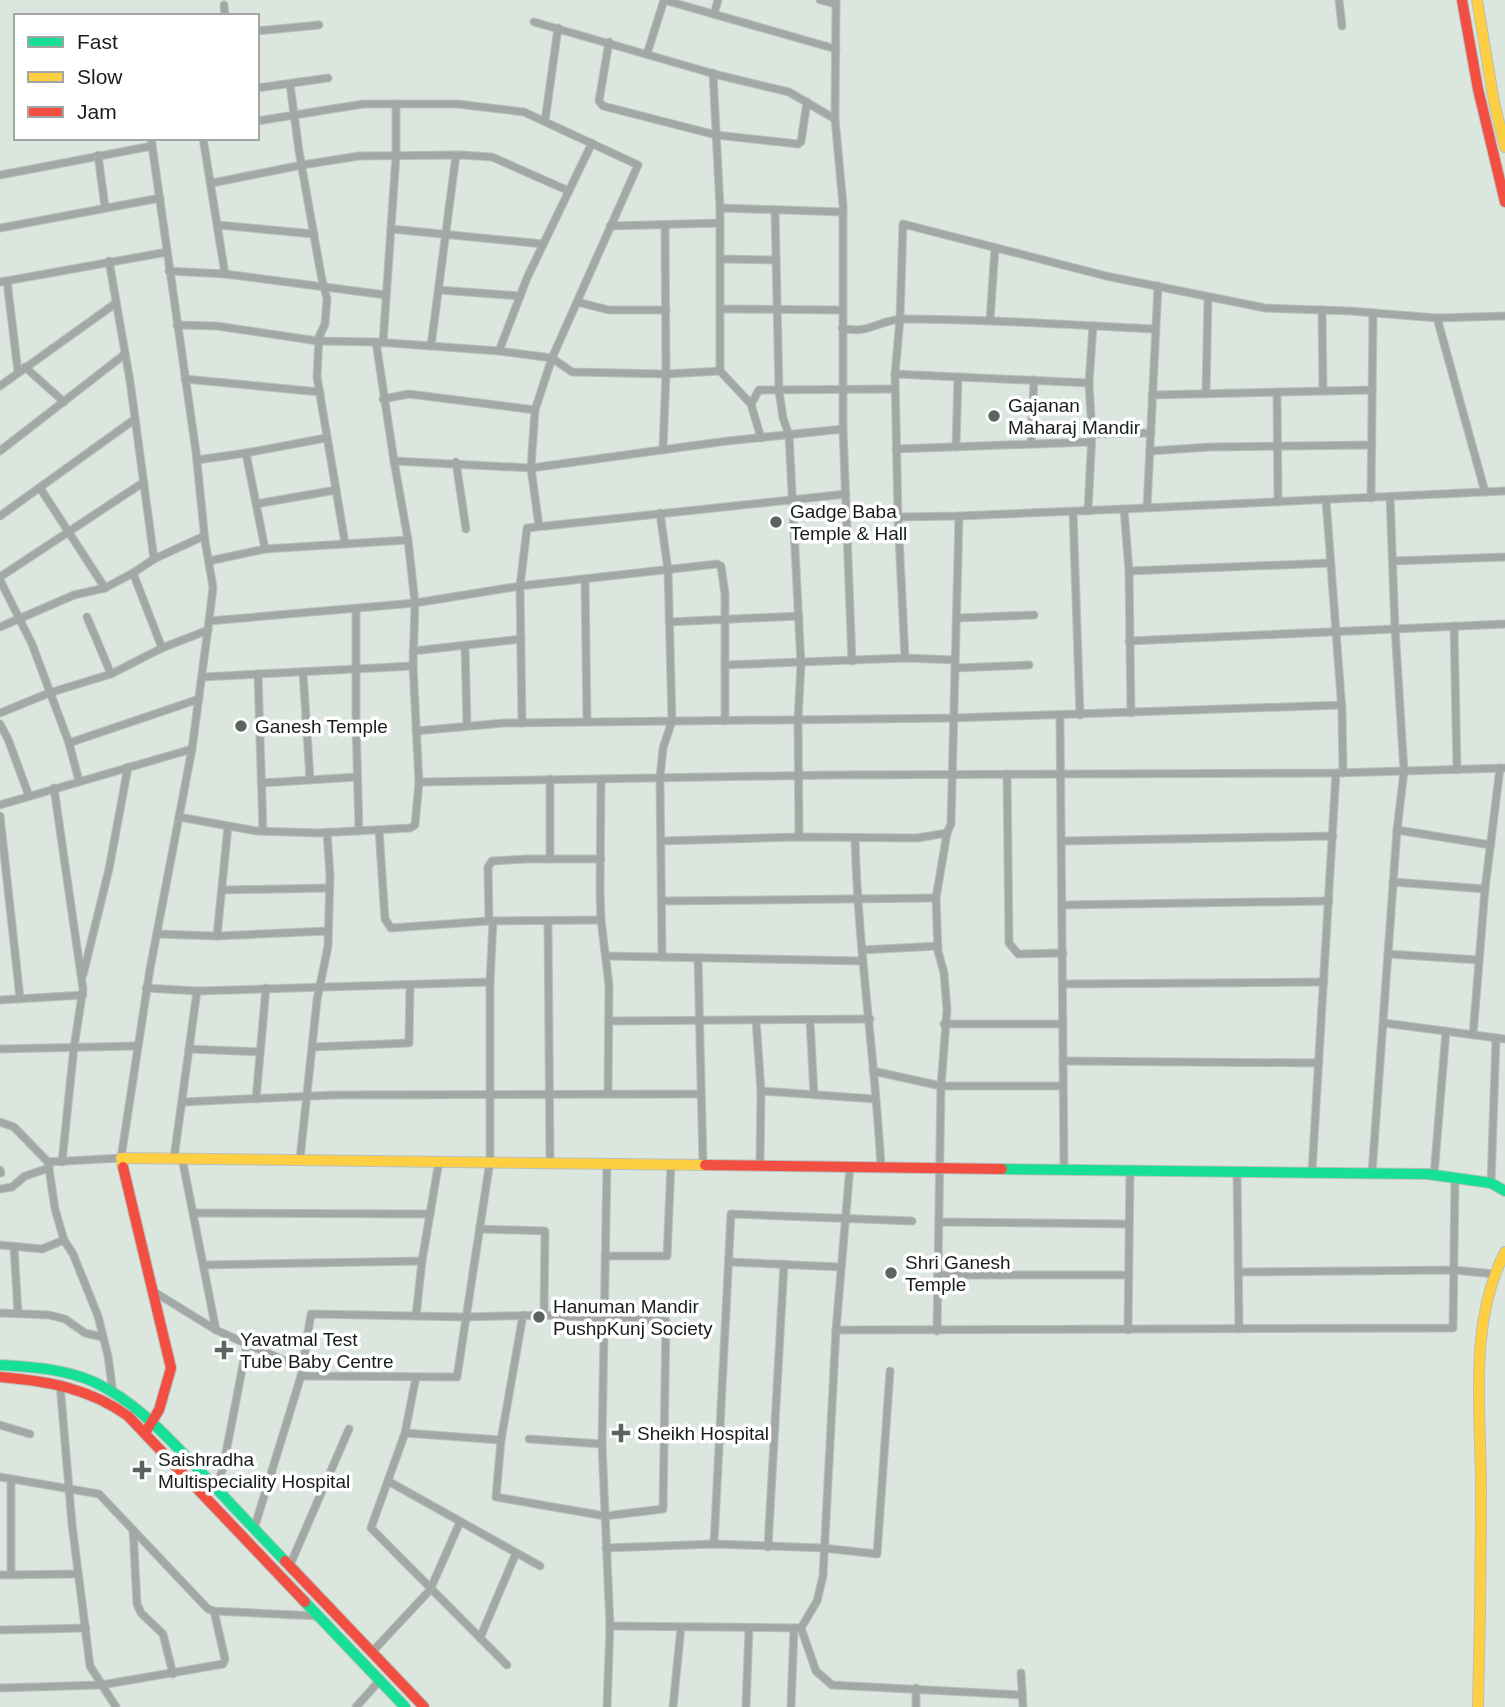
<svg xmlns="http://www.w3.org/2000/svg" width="1505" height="1707" font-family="Helvetica,sans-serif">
  <rect width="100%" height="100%" fill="#dbe6df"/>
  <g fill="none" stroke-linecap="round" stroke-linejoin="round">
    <!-- street casing -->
    <g stroke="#b9c1bc" stroke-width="9">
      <g id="street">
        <path d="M664,0L836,49"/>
        <path d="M820,0L836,4"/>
        <path d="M1339,0L1342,26"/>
        <path d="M224,5L225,16"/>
        <path d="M714,14L718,0"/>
        <path d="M534,22L718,75L789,92L835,119"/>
        <path d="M257,31L319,25"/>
        <path d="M609,42L599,101L603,106L716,135L798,144L801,142L807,102"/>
        <path d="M647,54L664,0"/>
        <path d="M713,73L720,208V371"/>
        <path d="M290,84L299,151L321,275L327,299L325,324L319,337L317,377L345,543"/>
        <path d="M257,88L328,78"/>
        <path d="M257,121L363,104H457L524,112L638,165L552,358L535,410L531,468L539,526"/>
        <path d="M545,121L558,28"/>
        <path d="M151,138L196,452L205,541L213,587L209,621"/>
        <path d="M203,138L225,274"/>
        <path d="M98,155L105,207"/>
        <path d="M0,175L152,146"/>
        <path d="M212,183L302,165L359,156L461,155L492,157L569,191"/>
        <path d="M720,208L843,212"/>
        <path d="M775,210L779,391L783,418L789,435L801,664L798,720L799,837"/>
        <path d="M218,225L314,234"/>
        <path d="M610,226L720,223"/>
        <path d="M0,228L160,198"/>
        <path d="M391,229L543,244"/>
        <path d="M720,259L776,260"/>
        <path d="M109,261L130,381L154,559"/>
        <path d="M169,271L225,274L386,295"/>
        <path d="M7,281L18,372"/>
        <path d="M0,282L167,252"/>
        <path d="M439,290L520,296"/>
        <path d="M577,302L609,310H666"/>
        <path d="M720,309L842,310"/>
        <path d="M1322,310L1323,390"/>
        <path d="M1437,318L1485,492"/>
        <path d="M990,320L995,248"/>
        <path d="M177,325L217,326L318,341L376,342L499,351L552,358L572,372L666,374L720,371L751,404L759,390L895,389"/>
        <path d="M842,328C869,335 880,319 904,319C988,319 1071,325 1155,329"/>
        <path d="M376,342L394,461"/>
        <path d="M383,343L396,156V104"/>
        <path d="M431,346L456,155"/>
        <path d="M499,351L527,278L592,143"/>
        <path d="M25,367L64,402"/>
        <path d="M895,374L1089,383"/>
        <path d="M185,379L320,392"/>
        <path d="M0,386L116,303"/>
        <path d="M1277,392L1278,502"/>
        <path d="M1206,394L1208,297"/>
        <path d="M1152,395L1372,390"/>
        <path d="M383,399L409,394L535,410"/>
        <path d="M751,404L761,438"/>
        <path d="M843,429L852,661"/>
        <path d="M1092,434L1151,433"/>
        <path d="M1031,444L1034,380"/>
        <path d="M956,447L958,377"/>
        <path d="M896,449L1090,442"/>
        <path d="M663,450L666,374L665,225"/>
        <path d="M0,451L125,354"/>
        <path d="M1150,451L1210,447L1372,445"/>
        <path d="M246,453L265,549"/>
        <path d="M197,460L246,453L326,438"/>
        <path d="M456,462L466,529"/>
        <path d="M40,488L105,588"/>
        <path d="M1371,498L1373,313"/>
        <path d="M1326,500L1342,711L1343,773"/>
        <path d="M256,504L336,490"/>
        <path d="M1147,507L1158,286"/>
        <path d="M1088,511L1092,434L1089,383L1093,326"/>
        <path d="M1073,512L1080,715"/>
        <path d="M660,513L668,570L672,721L663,748L660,778L662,957"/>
        <path d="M0,516L135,419"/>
        <path d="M898,517L959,516L1124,509"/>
        <path d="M209,561L265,549L408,540"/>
        <path d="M1394,561L1505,557"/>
        <path d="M1129,571L1330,563"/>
        <path d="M0,577L144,482"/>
        <path d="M585,579L587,722"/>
        <path d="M0,580L32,644L69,743L79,781"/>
        <path d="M356,609V723L359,831"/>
        <path d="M87,617L111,674"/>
        <path d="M957,618L1034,615"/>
        <path d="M669,622L799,616"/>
        <path d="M1454,626L1457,770"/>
        <path d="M0,627L74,595L105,588L133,573"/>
        <path d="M1129,641L1505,624"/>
        <path d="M465,646L467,726"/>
        <path d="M162,648L133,573L154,559L204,536"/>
        <path d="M413,651L521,639"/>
        <path d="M905,658L898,517L895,374L900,319L903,224L1106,276L1265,308L1350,311L1437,318L1505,316"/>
        <path d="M725,665L905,658L955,660"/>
        <path d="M955,668L1029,665"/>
        <path d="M303,672L310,779"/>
        <path d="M258,674L263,831"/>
        <path d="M202,677L413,666"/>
        <path d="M0,713L49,693L111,674L162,648L208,630"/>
        <path d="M1131,713L1129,571L1124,509L1505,491"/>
        <path d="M1060,716L1064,1169"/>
        <path d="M522,723L520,586L527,528L846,494"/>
        <path d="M0,724L8,739L29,796"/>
        <path d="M416,731L504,723L954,718L1342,705"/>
        <path d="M69,743L199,699"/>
        <path d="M1007,774L1009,943L1018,954L1063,953"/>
        <path d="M601,779L600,891L601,920L609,985L608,1093"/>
        <path d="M419,782L830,775L1336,773L1505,768"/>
        <path d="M261,783L357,777"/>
        <path d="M54,788L83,989L74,1047L62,1162"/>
        <path d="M0,805L192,749"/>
        <path d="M0,816L20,998"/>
        <path d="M179,817L257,831L318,833L410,828L415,825L419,782L413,666L415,603L520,586L717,564L721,566L725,594V721"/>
        <path d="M379,830L385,919L391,928L489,921L601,920"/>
        <path d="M1397,830L1491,845"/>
        <path d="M855,838C858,948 875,1057 881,1167"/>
        <path d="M661,841L799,837L917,838L947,833L951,824L959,516"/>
        <path d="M1062,841L1333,836"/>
        <path d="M550,859V779"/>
        <path d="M1393,882L1485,889"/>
        <path d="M222,890L329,888"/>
        <path d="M662,901L936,898"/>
        <path d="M1062,905L1329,901"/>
        <path d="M489,921L488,867L492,861L527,859H601"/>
        <path d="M548,921L550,1162"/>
        <path d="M157,934L217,936L328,931"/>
        <path d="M217,936L228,826"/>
        <path d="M862,950L938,946"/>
        <path d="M1388,954L1479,960"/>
        <path d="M606,956L863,961"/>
        <path d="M698,958L703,1164"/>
        <path d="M83,975L109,869L128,767"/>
        <path d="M1063,984L1324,982"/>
        <path d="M146,988L197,991L490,982"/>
        <path d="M0,1000L83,995"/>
        <path d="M756,1020L761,1091L760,1165"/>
        <path d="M810,1020L814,1095"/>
        <path d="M610,1021L870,1019"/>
        <path d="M1384,1023L1505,1039"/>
        <path d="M944,1024H1063"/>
        <path d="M1473,1035L1485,889L1500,768"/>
        <path d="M314,1047L409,1043L410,985"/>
        <path d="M0,1049L136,1046"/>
        <path d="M189,1049L260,1052"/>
        <path d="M1063,1061L1319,1063"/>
        <path d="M873,1071L941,1086H1063"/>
        <path d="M761,1091L875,1099"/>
        <path d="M256,1099L266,988"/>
        <path d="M182,1102L335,1095L701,1094"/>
        <path d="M0,1122L14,1127L48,1162L55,1209L64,1240L73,1254L98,1316L108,1356L113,1393"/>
        <path d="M174,1158L197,991"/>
        <path d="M182,1158L216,1330L247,1344L223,1468L216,1488"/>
        <path d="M300,1159L317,1000L328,946L330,876L327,832"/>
        <path d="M48,1162L121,1158L150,969L192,749L209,621L415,603L408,540L394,461L531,468L727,441L843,429V205L835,119L836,0"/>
        <path d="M607,1163L602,1444L610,1626L607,1707"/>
        <path d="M0,1170L1,1173"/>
        <path d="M1237,1171L1239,1329"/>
        <path d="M1312,1172L1336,773"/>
        <path d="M1372,1173L1397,830L1404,771L1395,628L1390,497"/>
        <path d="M1434,1175L1446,1031"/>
        <path d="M1491,1183L1496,1038"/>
        <path d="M0,1189L12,1187L25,1176L49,1168"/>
        <path d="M193,1213L430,1214"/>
        <path d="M939,1222L1129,1224"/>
        <path d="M480,1229L545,1231L544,1315"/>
        <path d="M0,1245L42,1249L64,1240"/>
        <path d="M14,1247L18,1313"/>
        <path d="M605,1256H667L671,1164"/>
        <path d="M729,1262L841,1267"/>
        <path d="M204,1265L422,1261"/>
        <path d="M1238,1272L1454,1270L1494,1274"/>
        <path d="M938,1275H1128"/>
        <path d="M151,1290L216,1330"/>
        <path d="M0,1313L49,1315L65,1319L85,1333L102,1337"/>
        <path d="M416,1316L422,1261L439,1161"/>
        <path d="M836,1330L1453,1328L1455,1178"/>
        <path d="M1128,1330L1130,1170"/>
        <path d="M937,1331L941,1086L947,1010L944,973L938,951L936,898L947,833"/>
        <path d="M247,1344L302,1368"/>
        <path d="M301,1376L457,1377L490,1161V982L493,922"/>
        <path d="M416,1377L405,1433L371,1528L507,1665"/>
        <path d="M60,1384L72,1524L90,1666L116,1707"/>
        <path d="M0,1425L30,1434"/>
        <path d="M405,1433L501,1440"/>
        <path d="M529,1439L602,1444"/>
        <path d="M0,1477L99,1494L208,1609L214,1611L318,1616"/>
        <path d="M11,1479V1575"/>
        <path d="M388,1481L540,1566"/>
        <path d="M254,1529L301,1376L311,1314L466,1317L544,1315L666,1321L663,1509L605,1516L496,1497L501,1440L523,1315"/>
        <path d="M133,1530L137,1604L141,1613L163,1634L173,1674"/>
        <path d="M714,1544L731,1214L912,1221"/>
        <path d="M768,1547L784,1264"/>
        <path d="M606,1548L714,1544L823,1548L877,1554L890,1371"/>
        <path d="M290,1565L349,1429"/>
        <path d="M0,1575L77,1574"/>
        <path d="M610,1626L801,1628"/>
        <path d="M801,1628L817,1601L823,1576L836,1330L850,1166"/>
        <path d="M801,1628L816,1671L832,1685L1022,1695"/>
        <path d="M0,1630L86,1628"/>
        <path d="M480,1638L516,1553"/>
        <path d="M372,1652L430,1590L460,1522"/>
        <path d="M1021,1673L1023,1707"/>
        <path d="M0,1688L101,1685L223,1664L225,1659L214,1611"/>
        <path d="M356,1707L381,1679"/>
        <path d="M673,1707L681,1627"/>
        <path d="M746,1707L749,1628"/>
        <path d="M791,1707L794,1628"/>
        <path d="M916,1707V1688"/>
      </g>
    </g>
    <!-- fast casing -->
    <g stroke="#b9c1bc" stroke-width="12">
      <g id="fast">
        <path d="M1002,1169L1427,1174L1491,1183L1505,1191"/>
        <path d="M0,1365C32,1367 65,1369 94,1382C137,1402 168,1438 200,1471C228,1501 256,1531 285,1561"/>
        <path d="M305,1602L405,1707"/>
      </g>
    </g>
    <!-- slow casing -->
    <g stroke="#b9c1bc" stroke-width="12">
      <g id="slow">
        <path d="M1477,0L1494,102L1505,147"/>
        <path d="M123,1167L121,1158L705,1165"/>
        <path d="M1478,1707C1480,1634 1481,1561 1481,1488C1481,1411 1468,1323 1505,1252"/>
      </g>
    </g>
    <!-- jam casing -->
    <g stroke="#b9c1bc" stroke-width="12">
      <g id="jam">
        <path d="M1462,0L1478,89L1505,202"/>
        <path d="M705,1165L1002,1169"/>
        <path d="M123,1167L171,1368L159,1410L145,1433"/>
        <path d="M0,1377C47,1381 89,1388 128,1416L305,1602"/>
        <path d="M285,1561L424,1707"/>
      </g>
    </g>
    <!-- street -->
    <use href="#street" stroke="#a3a8a6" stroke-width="7"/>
    <!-- fast -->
    <use href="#fast" stroke="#16e098" stroke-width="10"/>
    <!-- slow -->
    <use href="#slow" stroke="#ffcf43" stroke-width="10"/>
    <!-- jam -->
    <use href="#jam" stroke="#f24e42" stroke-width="10"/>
  </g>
  <!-- markers -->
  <g fill="#5c645f" stroke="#fff" stroke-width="2.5">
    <circle cx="994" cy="416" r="7"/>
    <circle cx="776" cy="522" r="7"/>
    <circle cx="241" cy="726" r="7"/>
    <circle cx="891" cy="1273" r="7"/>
    <circle cx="539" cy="1317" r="7"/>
    <path d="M220.5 1339.5h7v7h7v7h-7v7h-7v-7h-7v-7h7z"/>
    <path d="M617.5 1422.5h7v7h7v7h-7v7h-7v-7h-7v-7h7z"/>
    <path d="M138.5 1459.5h7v7h7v7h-7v7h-7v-7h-7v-7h7z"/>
  </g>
  <g text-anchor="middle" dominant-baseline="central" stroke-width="7" stroke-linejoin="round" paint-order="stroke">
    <!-- poi labels -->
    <g font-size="19" fill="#171e1a" stroke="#fff" text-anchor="start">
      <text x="1008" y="405">Gajanan<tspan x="1008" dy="22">Maharaj Mandir</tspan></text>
      <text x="790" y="511">Gadge Baba<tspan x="790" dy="22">Temple &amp; Hall</tspan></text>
      <text x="255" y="726">Ganesh Temple</text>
      <text x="905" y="1262">Shri Ganesh<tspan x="905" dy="22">Temple</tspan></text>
      <text x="553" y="1306">Hanuman Mandir<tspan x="553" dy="22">PushpKunj Society</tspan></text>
      <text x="240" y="1339">Yavatmal Test<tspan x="240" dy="22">Tube Baby Centre</tspan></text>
      <text x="637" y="1433">Sheikh Hospital</text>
      <text x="158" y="1459">Saishradha<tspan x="158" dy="22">Multispeciality Hospital</tspan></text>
    </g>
  </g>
  <!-- legend -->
  <rect x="14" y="14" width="245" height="126" fill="#ffffff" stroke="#a2a5a3" stroke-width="2"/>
  <rect x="28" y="37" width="35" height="10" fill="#16e098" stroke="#a2a5a3" stroke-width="2"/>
  <text x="77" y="49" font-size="21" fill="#171e1a">Fast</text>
  <rect x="28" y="72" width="35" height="10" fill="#ffcf43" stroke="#a2a5a3" stroke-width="2"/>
  <text x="77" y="84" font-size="21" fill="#171e1a">Slow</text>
  <rect x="28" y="107" width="35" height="10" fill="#f24e42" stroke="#a2a5a3" stroke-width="2"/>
  <text x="77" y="119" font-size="21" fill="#171e1a">Jam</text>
</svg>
